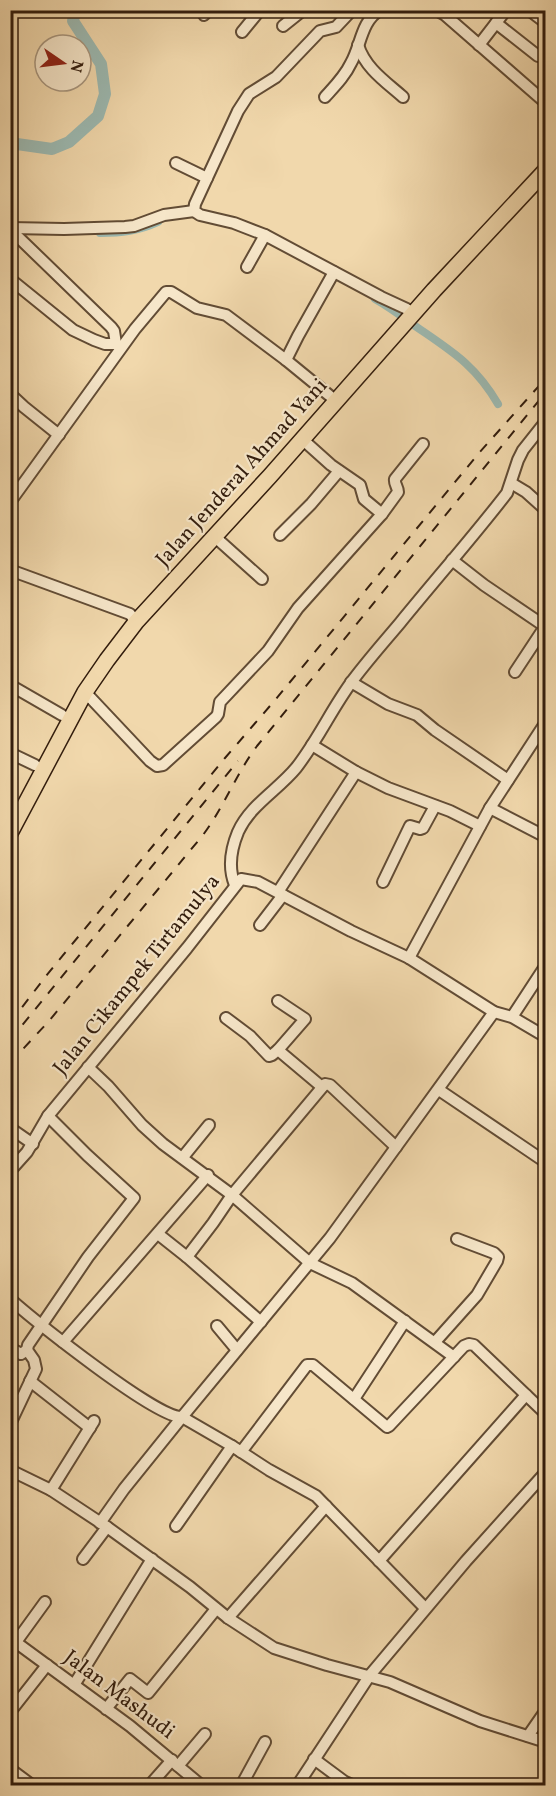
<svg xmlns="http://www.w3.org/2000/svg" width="556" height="1796" font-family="Vollkorn,serif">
  <rect width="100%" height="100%" fill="#f1d8ac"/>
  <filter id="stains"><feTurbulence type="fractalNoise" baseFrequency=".00333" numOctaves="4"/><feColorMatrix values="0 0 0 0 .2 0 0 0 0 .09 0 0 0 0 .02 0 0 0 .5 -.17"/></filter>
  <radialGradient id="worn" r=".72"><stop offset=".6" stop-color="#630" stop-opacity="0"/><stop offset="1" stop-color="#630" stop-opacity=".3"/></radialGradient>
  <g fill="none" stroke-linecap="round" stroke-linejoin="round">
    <!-- canal -->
    <g stroke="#9cb9b1" stroke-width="8">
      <path d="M100,233C121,233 139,231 158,222"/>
      <path d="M375,299C391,308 404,318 418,328C453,352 476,366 498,404"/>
    </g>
    <!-- river -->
    <path stroke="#9cb9b1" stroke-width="12" d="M10,143L52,149L69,142L98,116L105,94L101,64L73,21L75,10"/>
    <!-- minor casing -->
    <g stroke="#624c35" stroke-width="14">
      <g id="minor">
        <path d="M352,10L336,27L320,31L276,77L249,94L238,111L195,204L194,211L200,215L234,223L265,235L381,297L407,309"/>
        <path d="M436,10L445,15L546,103"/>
        <path d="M529,10L546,23"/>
        <path d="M204,15L208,10"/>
        <path d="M496,23L538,56H544L546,54"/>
        <path d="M283,26L303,10"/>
        <path d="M242,32L260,10"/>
        <path d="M358,45C365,68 386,82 403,97"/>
        <path d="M479,45L506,10"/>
        <path d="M325,97C335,86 345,76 351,63C361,46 361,21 380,10"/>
        <path d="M176,163L207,178"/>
        <path d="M10,228L64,229L125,227L134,226L164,215L194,211"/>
        <path d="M12,228L15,234L111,327L114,331L116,344"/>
        <path d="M247,267L265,235"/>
        <path d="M10,279L73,330L94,340L105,344H116L119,346"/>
        <path d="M286,360L298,336L334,272"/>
        <path d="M10,394L24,407L59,435"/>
        <path d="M302,439L331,465L360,485L364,499L382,514"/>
        <path d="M511,483L526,492L546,510"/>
        <path d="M10,502L135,329L166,292H171L197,308L226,315L286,360L330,396"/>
        <path d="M280,535L311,504L339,471"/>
        <path d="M214,536L262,579"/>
        <path d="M452,560L484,585L546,627"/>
        <path d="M10,570L130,614L136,622"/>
        <path d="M515,672L546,625"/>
        <path d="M351,682L388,704L417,715L435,730L508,780"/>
        <path d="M10,685L62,715"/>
        <path d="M85,692L150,761L157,766L163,765L216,717L218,714L220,702L268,651L298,608L382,514L398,492C398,487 394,484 395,479L423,444"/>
        <path d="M312,745L356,772L388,788L450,811L480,826"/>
        <path d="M10,753L35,765"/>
        <path d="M490,808L546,837"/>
        <path d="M383,882L410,826L420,829L423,828L435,806"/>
        <path d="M235,885C228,868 231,849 238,832C250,805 278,790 296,768C318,740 332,708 353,680C368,660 384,642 400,623C435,580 473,537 507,493L518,460L523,450L546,421"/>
        <path d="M278,892L356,772"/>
        <path d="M260,925L283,895"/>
        <path d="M409,958L490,808L546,722"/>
        <path d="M278,1001L305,1019L278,1050L322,1087"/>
        <path d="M512,1017L546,965"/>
        <path d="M226,1018L250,1036L269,1056L272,1055L278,1050"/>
        <path d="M88,1067L108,1086L142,1125L163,1144L232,1195L310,1263L352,1283L454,1357"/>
        <path d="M439,1090L544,1161"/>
        <path d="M10,1128L33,1144"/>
        <path d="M183,1157L209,1125"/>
        <path d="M10,1171L27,1152L48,1116L187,948L241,879L258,882L351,931L409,958L494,1012L512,1017L546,1037"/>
        <path d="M158,1234L187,1257L261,1322"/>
        <path d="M187,1257L213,1223L232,1195L325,1084L330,1085L396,1147"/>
        <path d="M10,1299C34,1320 157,1419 182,1417L330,1238L494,1012"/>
        <path d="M217,1326L237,1350"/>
        <path d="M63,1342L208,1175"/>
        <path d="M435,1342L477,1295L497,1261L498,1257L494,1253L457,1239"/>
        <path d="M10,1348L21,1354L27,1350"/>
        <path d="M30,1381L90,1428"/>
        <path d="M354,1399L405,1321"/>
        <path d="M10,1424L36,1369L34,1360L27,1350L28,1345L88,1257L134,1198L87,1155L48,1116"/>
        <path d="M241,1452L307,1365H313L387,1427L389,1426L464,1346L469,1344L474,1345L546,1414"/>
        <path d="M10,1470L51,1490L107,1527L190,1587L228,1618L274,1648L327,1665L390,1682L480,1721L546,1742"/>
        <path d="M51,1490L94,1421"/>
        <path d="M100,1523L124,1489L182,1417L232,1446L269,1470L316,1496L425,1608"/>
        <path d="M176,1526L232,1446"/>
        <path d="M83,1559L107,1527"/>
        <path d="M379,1561L526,1395"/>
        <path d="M228,1618L326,1506"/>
        <path d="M10,1638L130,1726L202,1786"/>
        <path d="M16,1642L45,1602"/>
        <path d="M74,1685L152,1559"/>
        <path d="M106,1709L130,1679L148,1693L216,1609"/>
        <path d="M10,1712L47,1665"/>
        <path d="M528,1736L546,1710"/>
        <path d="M314,1759L345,1782L354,1786"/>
        <path d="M178,1766L205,1734"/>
        <path d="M10,1769L33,1786"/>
        <path d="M149,1786L172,1760"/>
        <path d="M241,1786L265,1742"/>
        <path d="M297,1786L370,1675L466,1561L546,1472"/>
      </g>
    </g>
    <!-- highway casing -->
    <g stroke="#331d0d" stroke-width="18">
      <path id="highway" d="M10,833L85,692L107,660L136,622L270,476L434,290L546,170"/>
    </g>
    <!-- minor -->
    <use href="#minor" stroke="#f6e6c9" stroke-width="10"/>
    <!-- highway -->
    <use href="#highway" stroke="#f1d8ac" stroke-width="15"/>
    <!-- rail -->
    <g stroke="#331d0d" stroke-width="2" stroke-dasharray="10 10" stroke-linecap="butt">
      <path d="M10,1023L46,976L225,758L276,699L479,453L546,378"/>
      <path d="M10,1040L238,761"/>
      <path d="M10,1063L49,1021L203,835C224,807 236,774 257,746L546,392"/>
    </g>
  </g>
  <g text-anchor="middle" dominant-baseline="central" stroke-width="4.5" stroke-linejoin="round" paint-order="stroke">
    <!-- street labels -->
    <g font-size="21" fill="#331d0d" stroke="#f6e6c9">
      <text transform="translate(242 473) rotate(-48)">Jalan Jenderal Ahmad Yani</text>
      <text transform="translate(137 975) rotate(-51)">Jalan Cikampek Tirtamulya</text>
      <text transform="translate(119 1695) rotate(37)">Jalan Mashudi</text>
    </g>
  </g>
  <!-- margin -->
  <rect width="556" height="1796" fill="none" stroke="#f1d8ac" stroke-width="36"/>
  <rect x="12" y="12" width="532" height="1772" fill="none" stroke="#331d0d" stroke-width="3"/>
  <rect x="18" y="18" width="520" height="1760" fill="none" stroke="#331d0d" stroke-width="1.5"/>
  <!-- north arrow -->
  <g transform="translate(63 63) rotate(104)"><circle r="28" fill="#f6e6c9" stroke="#a8967e" stroke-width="1.5"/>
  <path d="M0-4.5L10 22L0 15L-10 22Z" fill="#8f2418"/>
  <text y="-9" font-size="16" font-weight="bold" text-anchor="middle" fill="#331d0d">N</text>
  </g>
  <rect width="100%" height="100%" filter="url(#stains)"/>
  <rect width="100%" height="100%" fill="url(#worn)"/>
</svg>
